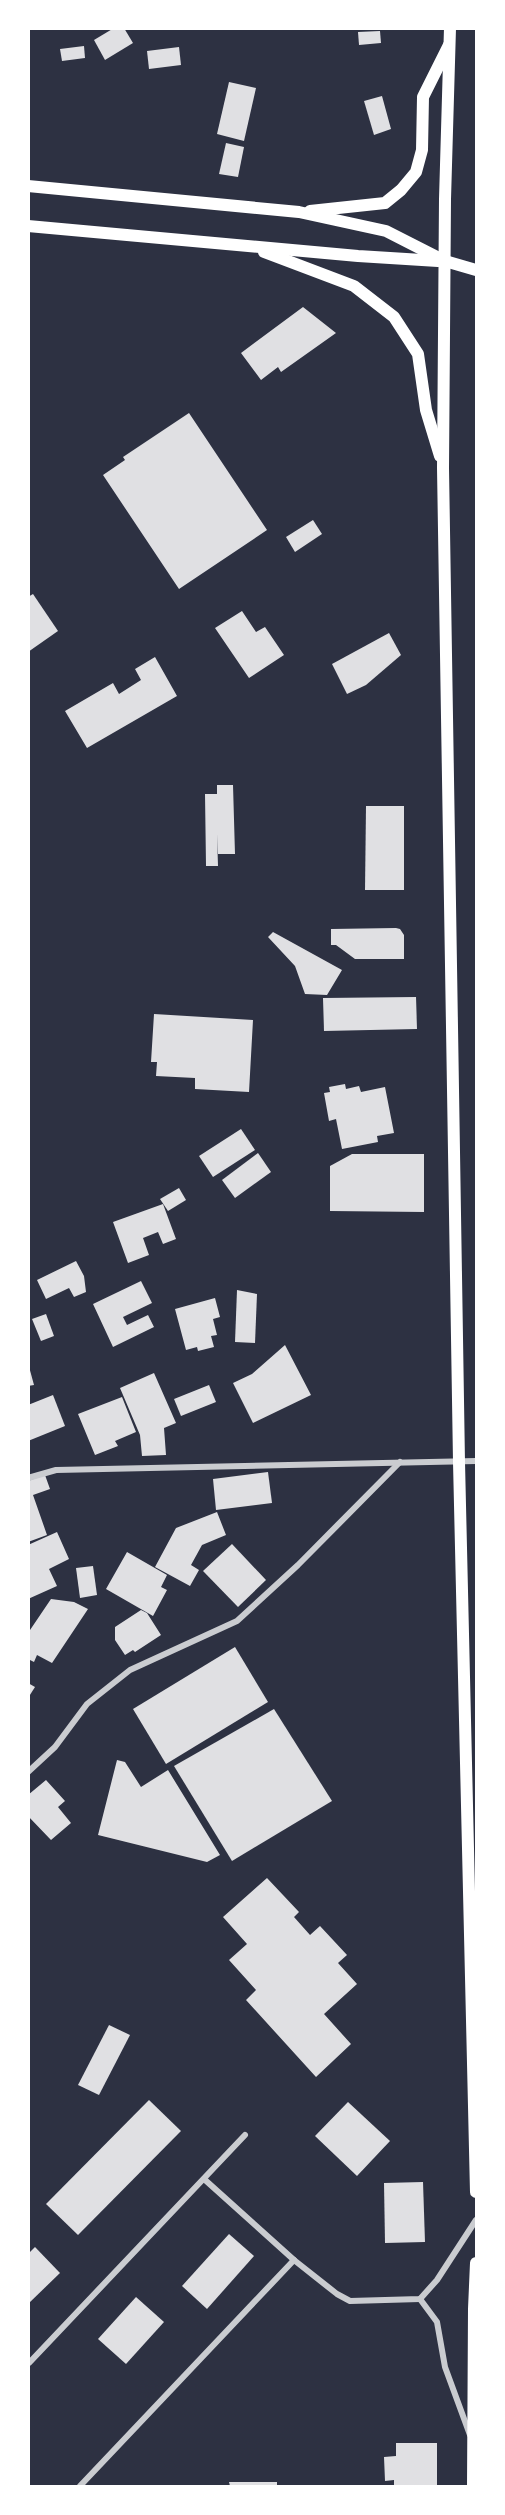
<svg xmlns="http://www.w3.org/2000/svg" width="505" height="2515" font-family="'Public Sans',sans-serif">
  <rect width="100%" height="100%" fill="#2d3142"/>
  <!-- building -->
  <g fill="#e0e0e3">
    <path d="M114,28H124L133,43L105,60L94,40Z"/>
    <path d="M380,31L381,43L359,45L358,32Z"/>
    <path d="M84,46L85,58L62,61L60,49Z"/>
    <path d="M179,47L181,65L149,69L147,51Z"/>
    <path d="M229,82L256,88L244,141L217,134Z"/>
    <path d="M382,96L391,129L374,135L364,101Z"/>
    <path d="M226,143L244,147L238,177L219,174Z"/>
    <path d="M303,307L336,333L281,372L278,367L261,380L241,353Z"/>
    <path d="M189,413L267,530L179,589L103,475L125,460L123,457Z"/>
    <path d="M313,520L322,534L295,552L286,537Z"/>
    <path d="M33,594L58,631L28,652V597Z"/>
    <path d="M242,611L256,632L265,627L284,655L249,678L215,628Z"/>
    <path d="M389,633L401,655L366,685L347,694L332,664Z"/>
    <path d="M155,657L177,696L87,748L65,711L113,683L119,694L141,680L135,669Z"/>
    <path d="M217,785H233L235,854H218L217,834L218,866H206L205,794H217Z"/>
    <path d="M366,806H404V890H365Z"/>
    <path d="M396,928L400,929L404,935V959H355L336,945H331V929Z"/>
    <path d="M273,932L342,970L327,995L305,994L295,966L268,937Z"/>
    <path d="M416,997L417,1029L324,1031L323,998Z"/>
    <path d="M154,1014L253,1020L249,1092L195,1089V1078L156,1076L157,1062H151Z"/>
    <path d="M345,1084L346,1089L359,1086L361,1092L385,1087L394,1133L377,1136L378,1142L342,1149L336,1119L329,1121L324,1093L330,1092L329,1087Z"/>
    <path d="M241,1129L255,1150L213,1177L199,1156Z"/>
    <path d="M258,1153L271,1172L235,1198L222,1180Z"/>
    <path d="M352,1154H424V1212L330,1211V1166Z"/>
    <path d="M179,1188L186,1200L168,1211L160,1199Z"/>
    <path d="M163,1204L176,1239L163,1244L158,1232L143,1238L149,1255L128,1263L113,1222Z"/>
    <path d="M76,1261L84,1276L86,1292L74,1297L69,1288L46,1299L37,1280Z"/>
    <path d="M141,1281L152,1303L123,1317L127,1325L148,1315L154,1327L113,1347L93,1304Z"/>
    <path d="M237,1290L257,1294L255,1343L235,1342Z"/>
    <path d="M215,1298L220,1317L213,1319L217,1335L211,1336L214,1347L198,1351L197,1347L186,1350L175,1309Z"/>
    <path d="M46,1314L54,1336L41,1341L32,1319Z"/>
    <path d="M285,1345L311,1395L253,1423L233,1383L252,1374Z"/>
    <path d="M28,1363L34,1385L28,1386Z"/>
    <path d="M154,1373L176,1423L164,1428L166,1455L142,1456L140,1435L120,1388Z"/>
    <path d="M209,1385L216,1402L181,1416L174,1399Z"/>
    <path d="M53,1395L65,1426L28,1441V1405Z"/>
    <path d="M122,1397L136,1432L115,1441L118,1446L95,1455L78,1414Z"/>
    <path d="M268,1472L272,1503L216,1510L213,1479Z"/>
    <path d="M45,1475L50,1489L33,1495L47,1535L28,1542V1481Z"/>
    <path d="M217,1512L226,1535L202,1545L191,1565L199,1570L190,1586L155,1567L176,1528Z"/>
    <path d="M57,1532L69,1559L49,1569L57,1586L28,1599V1545Z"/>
    <path d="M232,1544L266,1580L238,1607L203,1571Z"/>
    <path d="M127,1552L167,1575L161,1587L167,1590L153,1616L106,1589Z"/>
    <path d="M93,1566L97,1595L80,1598L76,1568Z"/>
    <path d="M51,1599L74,1602L88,1609L52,1663L37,1655L34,1662L28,1659V1633Z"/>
    <path d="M141,1610L147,1613L161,1635L135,1652L133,1650L125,1655L115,1640V1627Z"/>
    <path d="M235,1647L268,1702L166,1764L133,1709Z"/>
    <path d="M28,1683L35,1687L28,1698Z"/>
    <path d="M274,1709L332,1801L232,1861L174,1766Z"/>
    <path d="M117,1760L125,1762L141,1787L168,1770L220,1855L207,1862L98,1835Z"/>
    <path d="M46,1780L65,1801L58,1807L71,1823L51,1840L28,1816V1795Z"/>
    <path d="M267,1878L299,1912L294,1917L310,1935L320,1926L347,1955L338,1963L357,1984L324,2014L351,2044L316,2077L246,2000L256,1990L229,1960L247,1944L223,1917Z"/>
    <path d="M109,2025L130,2035L99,2095L78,2085Z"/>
    <path d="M149,2100L181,2131L78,2235L46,2204Z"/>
    <path d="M348,2102L390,2141L357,2176L315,2136Z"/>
    <path d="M423,2182L425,2242L385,2243L384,2183Z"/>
    <path d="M229,2234L254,2256L207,2309L182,2286Z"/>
    <path d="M35,2247L60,2273L28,2304V2254Z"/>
    <path d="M136,2297L164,2322L126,2364L98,2339Z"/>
    <path d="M396,2443H437V2486H394V2480L385,2481L384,2457L396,2456Z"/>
    <path d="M229,2482H277V2486H230Z"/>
  </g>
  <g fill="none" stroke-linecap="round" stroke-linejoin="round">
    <!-- minor -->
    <g stroke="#caccd0" stroke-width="6">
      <path d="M28,1478L56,1470L476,1461"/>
      <path d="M28,1772L55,1747L87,1704L130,1670L237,1621L298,1565L400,1462"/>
      <path d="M204,2179L294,2260L337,2294L350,2301L420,2299L437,2280L476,2220"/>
      <path d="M420,2299L437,2322L445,2367L470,2435"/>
      <path d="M29,2363L245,2135"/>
      <path d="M80,2486L294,2260"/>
    </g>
    <!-- secondary -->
    <g stroke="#fff" stroke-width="12">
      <path d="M450,28L445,199L443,468L459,1462L476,2192"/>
      <path d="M28,186L299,212L386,231L445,261L476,270"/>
      <path d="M310,211L385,203L401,190L416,172L422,150L423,97L449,45"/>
      <path d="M28,226L358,256L438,261"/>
      <path d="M264,252L354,286L394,317L418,354L426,410L440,456"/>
      <path d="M473,2486L474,2309L476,2263"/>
    </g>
  </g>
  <!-- border -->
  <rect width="505" height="2515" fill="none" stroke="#ffffff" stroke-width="60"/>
</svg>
